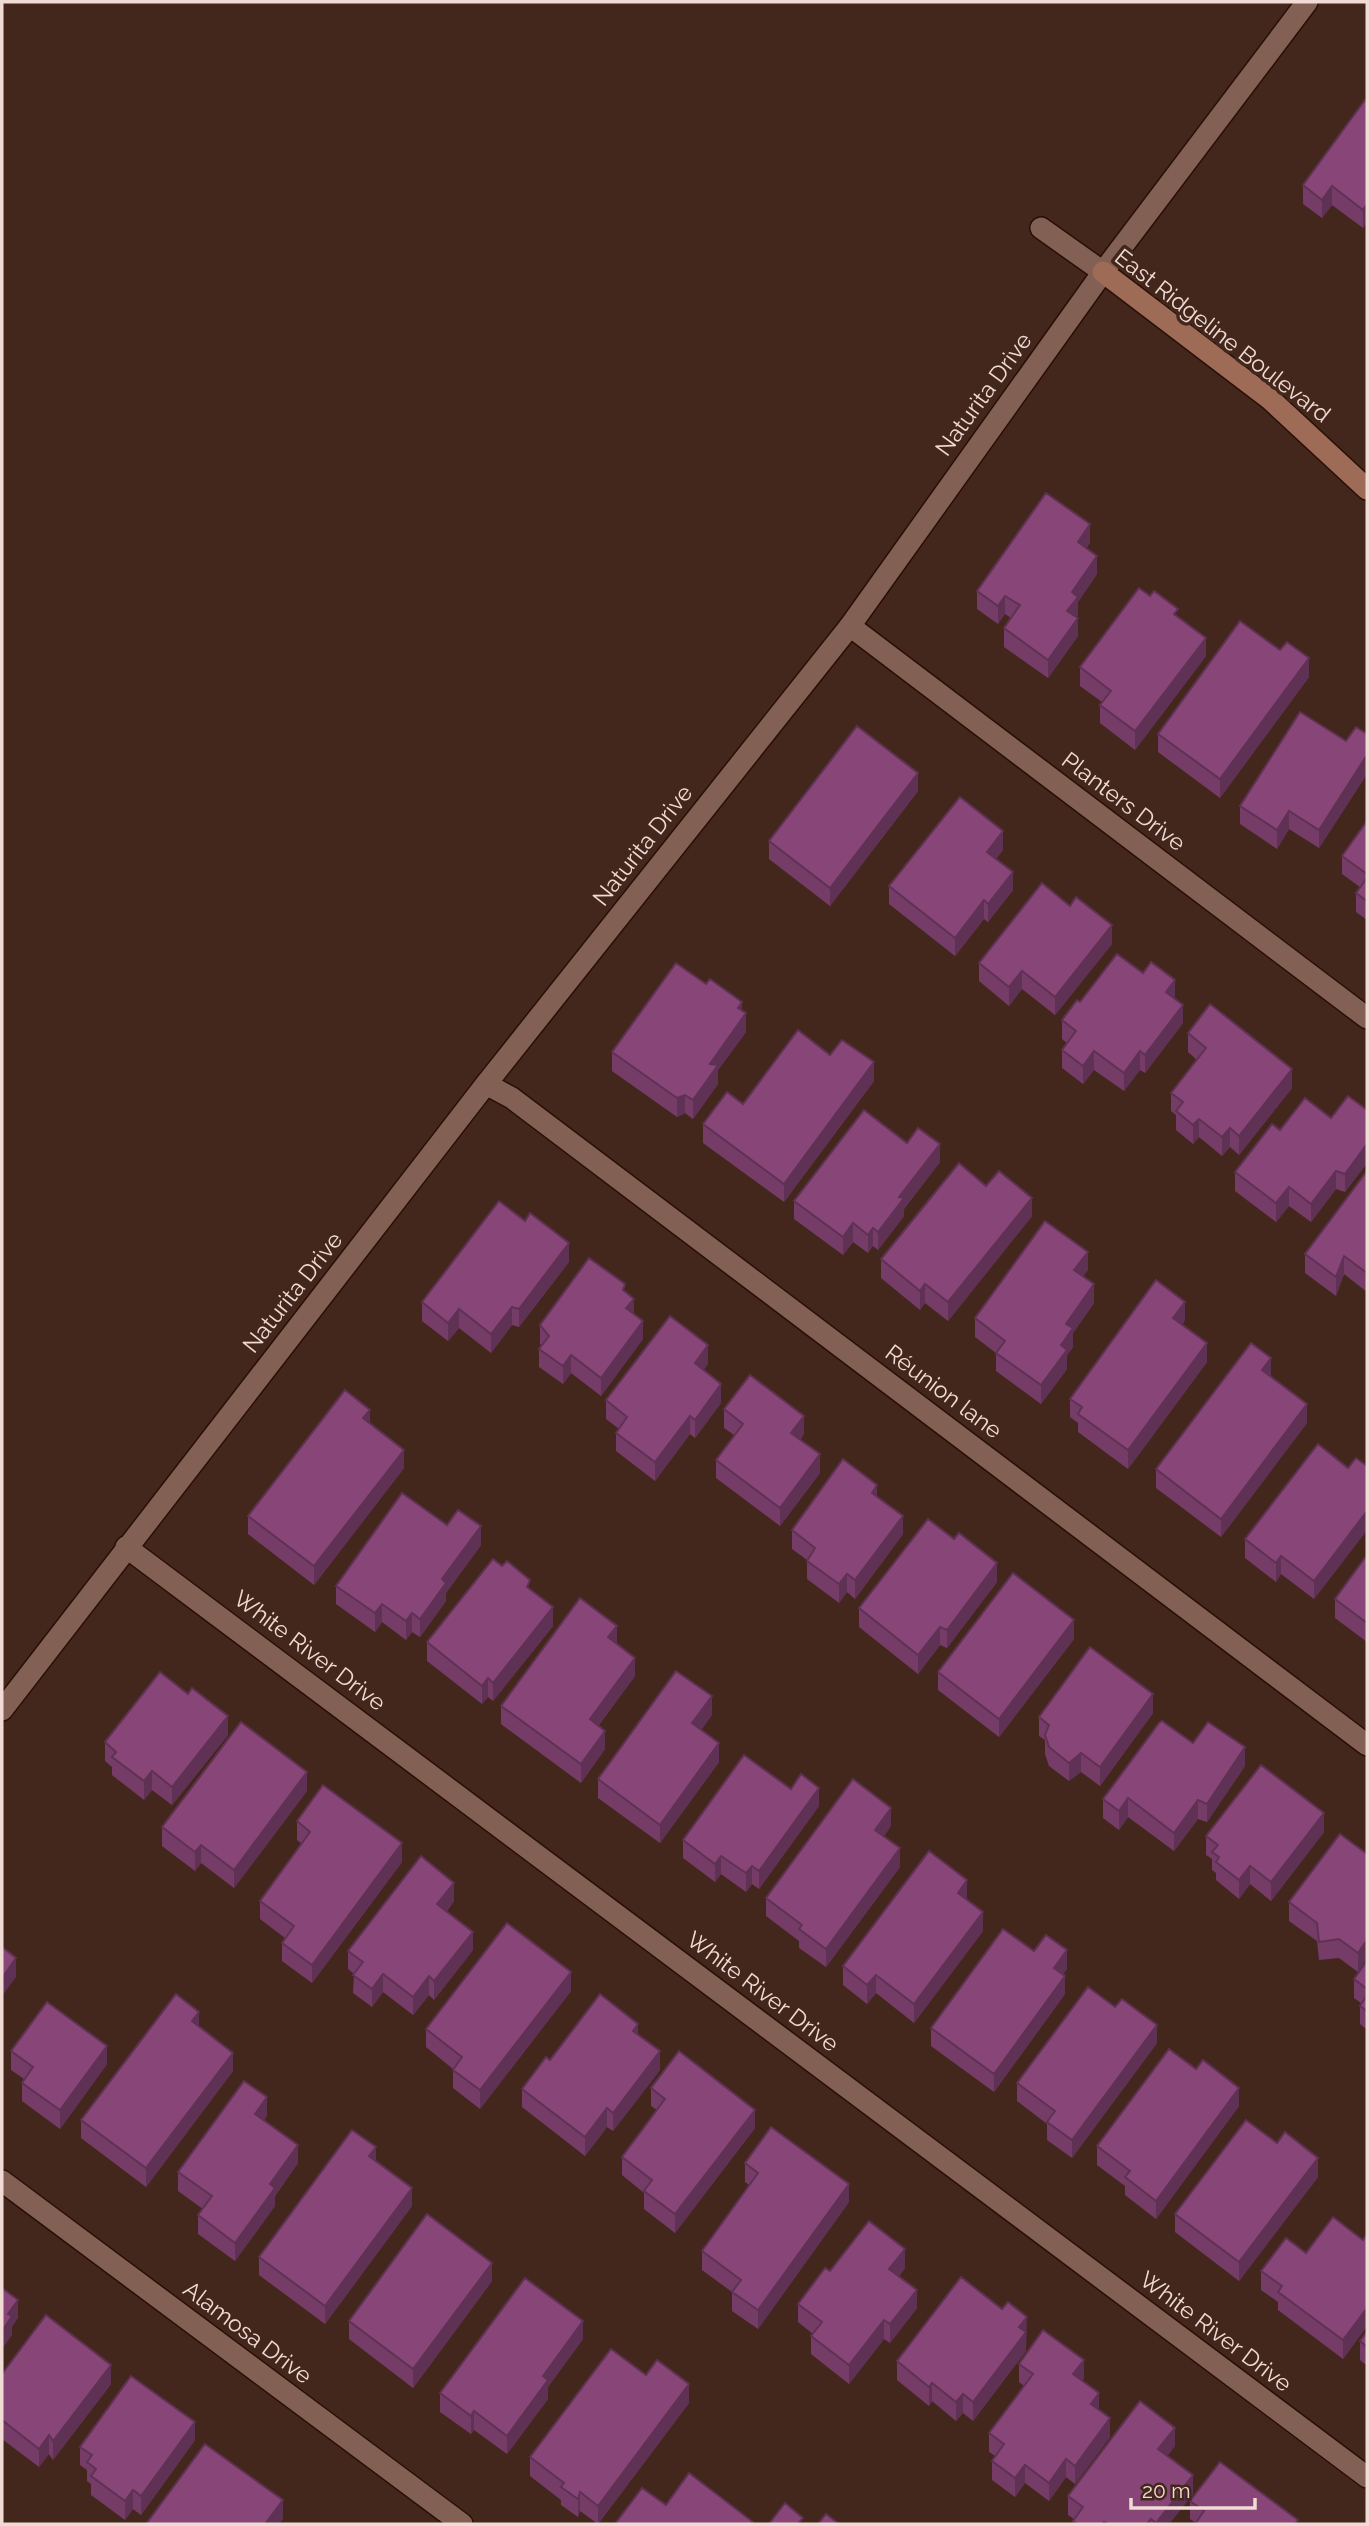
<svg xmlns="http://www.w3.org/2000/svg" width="1369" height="2526" font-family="Raleway,sans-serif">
  <rect width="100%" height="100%" fill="#44271c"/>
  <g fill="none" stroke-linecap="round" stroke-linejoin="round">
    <!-- street casing -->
    <g stroke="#290f05" stroke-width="24">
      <g id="street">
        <path d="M1041,228L1103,272"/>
        <path d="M850,626L1367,1018"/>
        <path d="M486,1084L512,1098L1367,1745"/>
        <path d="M126,1547L1367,2477"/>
        <path d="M2,1710L486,1084L850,626L1103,272L1307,2"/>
        <path d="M2,2181L462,2524"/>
      </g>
    </g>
    <!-- secondary casing -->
    <g stroke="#290f05" stroke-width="24">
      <path id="secondary" d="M1103,272L1271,400L1367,489"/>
    </g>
    <!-- street -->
    <use href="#street" stroke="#826154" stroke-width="21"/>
    <!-- secondary -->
    <use href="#secondary" stroke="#9d6b56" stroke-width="21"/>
  </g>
  <!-- wall -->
  <g fill="#753c67">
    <path d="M1367,101V222L1363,228L1332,205L1322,218L1303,204V185Z"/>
    <path d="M1090,543L1086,548L1097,574L1078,602V615L1076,617L1078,636L1048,678L1004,647V628L1011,618L1005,614L998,624L977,609V591Z"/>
    <path d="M1178,617L1206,656L1135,750L1100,723V705L1102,702L1080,686V667Z"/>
    <path d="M1280,650L1309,677L1220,798L1158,752V734Z"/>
    <path d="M1367,734V774L1319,848L1289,829L1277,849L1240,824V806L1346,741Z"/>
    <path d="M918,791L830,906L769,859V841Z"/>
    <path d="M1367,821V920L1356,912V893L1360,887L1342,874V856Z"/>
    <path d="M1003,850L996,859L1013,890L988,922L984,919L955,956L889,904V886Z"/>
    <path d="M1112,944L1055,1015L1022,989L1009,1006L979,981V963Z"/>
    <path d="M1175,999L1183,1023L1145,1073L1140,1070L1124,1091L1094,1070L1083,1084L1062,1068V1050L1067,1043L1062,1039V1020L1080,1002Z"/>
    <path d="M742,1011L746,1032L718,1070V1084L693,1119L685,1113L677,1117L612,1071V1052Z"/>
    <path d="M1188,1033L1292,1088L1239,1155L1230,1147L1222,1156L1199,1137L1193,1144L1176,1130V1115L1171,1111V1093L1197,1060L1188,1052Z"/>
    <path d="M830,1055L874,1081L784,1202L703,1143V1124L743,1104Z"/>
    <path d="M1367,1110V1163L1345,1192L1336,1189L1311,1222L1289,1206L1276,1222L1235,1191V1172L1280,1130Z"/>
    <path d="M907,1143L940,1162L904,1209V1216L878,1250L873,1246L868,1253L853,1242L843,1255L794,1219V1201Z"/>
    <path d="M1367,1171V1292L1344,1274L1336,1296L1305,1273V1254Z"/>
    <path d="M986,1186L1032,1216L948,1321L925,1303L920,1310L881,1278V1259Z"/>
    <path d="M525,1221L569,1262L519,1327L512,1325L491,1353L459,1328L448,1341L422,1321V1302Z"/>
    <path d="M1088,1270L1083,1276L1094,1303L1073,1333V1347L1067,1355V1369L1041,1404L996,1371V1353L975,1337V1318Z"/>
    <path d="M625,1292L643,1339L601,1396L571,1373L563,1384L539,1367V1349L542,1345L540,1344V1325Z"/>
    <path d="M1185,1320L1182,1325L1207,1362L1128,1469L1078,1432V1423L1070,1417V1399Z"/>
    <path d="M708,1364L703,1370L721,1403L695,1438L690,1434L655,1481L616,1451V1433L619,1429L606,1419V1400Z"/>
    <path d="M724,1409L804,1434L800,1440L820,1473L780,1526L716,1478V1460L734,1435L724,1428Z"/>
    <path d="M1307,1423L1221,1537L1156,1488V1469Z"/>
    <path d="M370,1424L404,1468L314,1585L248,1534V1516Z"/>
    <path d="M1367,1466V1530L1314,1599L1281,1574L1276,1582L1245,1558V1539L1348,1468Z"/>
    <path d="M877,1497L903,1534L855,1599L847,1592L839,1603L807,1579V1560L792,1549V1530Z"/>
    <path d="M447,1525L481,1545L446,1593V1601L420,1637L412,1632L406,1640L382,1622L375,1632L336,1604V1586Z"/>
    <path d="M1367,1555V1642L1335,1618V1599Z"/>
    <path d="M997,1582L947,1648L940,1645L918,1674L859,1627V1608Z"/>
    <path d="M530,1589L553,1626L493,1701L488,1697L482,1704L427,1661V1642Z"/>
    <path d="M1074,1639L999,1737L938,1690V1672Z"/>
    <path d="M617,1644L635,1676L599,1725L605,1749L581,1783L501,1724V1706Z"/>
    <path d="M1153,1713L1100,1786L1081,1772L1069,1781L1049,1766L1045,1754V1740L1039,1736V1717Z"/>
    <path d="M712,1715L701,1730L719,1762L660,1843L598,1798V1779Z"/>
    <path d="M228,1735L172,1805L152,1790L144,1800L112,1775V1767L105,1761V1742Z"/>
    <path d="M1193,1743L1245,1766L1207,1822L1198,1819L1174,1851L1128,1817L1119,1830L1103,1818V1799Z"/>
    <path d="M791,1789L819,1806L759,1889L752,1884L746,1892L721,1874L715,1882L683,1858V1840Z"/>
    <path d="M307,1791L234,1888L201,1863L195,1871L162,1846V1827Z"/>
    <path d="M297,1821L402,1862L312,1983L282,1961V1943L285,1938L260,1919V1901L302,1844L297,1840Z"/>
    <path d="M891,1826L884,1836L900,1867L826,1967L799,1948V1941L766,1916V1898Z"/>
    <path d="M1324,1832L1271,1901L1250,1884L1239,1899L1216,1880V1873L1212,1870V1859L1206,1855V1836Z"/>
    <path d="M1367,1854V1958L1358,1972L1339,1958L1319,1960L1317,1941L1289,1921V1902Z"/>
    <path d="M967,1899L983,1931L914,2023L876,1993L867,2004L843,1985V1966Z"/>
    <path d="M454,1901L447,1911L473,1950L434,2000L429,1995L413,2015L383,1992L372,2007L353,1993L354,1974L348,1969V1951Z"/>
    <path d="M1034,1951L1067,1969L1063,1974L1065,1994L994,2092L931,2046V2028Z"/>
    <path d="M1367,1961V2030L1360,2024V2006L1361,2003L1354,1998V1979Z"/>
    <path d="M571,1991L480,2109L453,2088V2069L426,2047V2029Z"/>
    <path d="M199,2026L233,2071L146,2187L81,2138V2120Z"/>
    <path d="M638,2035L660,2070L613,2131L607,2127L585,2156L522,2107V2089L550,2060Z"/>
    <path d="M1157,2043L1072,2158L1047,2140V2124L1017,2101V2083Z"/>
    <path d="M11,2051L107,2064L60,2129L22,2101V2083L24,2079L11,2070Z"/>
    <path d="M651,2088L755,2128L675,2233L644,2209V2193L622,2175V2157L657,2110L651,2106Z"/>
    <path d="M1239,2106L1156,2219L1125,2195V2186L1097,2165V2146Z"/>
    <path d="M267,2116L264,2120L298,2163L275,2196V2206L235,2261L198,2234V2215L203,2209L178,2191V2172Z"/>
    <path d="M745,2163L849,2202L758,2329L732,2311V2292L702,2270V2251L749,2185L745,2182Z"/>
    <path d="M1318,2177L1239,2281L1175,2232V2214Z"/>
    <path d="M412,2206L325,2324L259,2275V2257Z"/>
    <path d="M1367,2234V2326L1343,2359L1278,2310V2302L1261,2290V2271L1306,2253L1363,2240Z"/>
    <path d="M905,2268L899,2276L917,2308L890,2343L884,2339L849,2384L811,2354V2336L813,2334L798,2322V2304L830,2271Z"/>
    <path d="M492,2281L413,2388L349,2339V2321Z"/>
    <path d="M1367,2332V2366L1360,2360V2341Z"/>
    <path d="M1027,2335L1026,2337V2351L973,2421L963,2413L956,2421L932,2401L929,2406L897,2380V2361Z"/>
    <path d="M583,2339L548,2387V2399L507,2454L474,2430L471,2434L440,2412V2393Z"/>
    <path d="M1019,2364L1084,2378L1082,2380L1099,2410L1110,2437L1075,2484L1066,2477L1049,2501L1025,2483L1015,2497L992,2480V2461L995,2456L989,2452V2433L1024,2386L1019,2382Z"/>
    <path d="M2,2374L111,2384L53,2460L49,2454L39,2467L2,2439Z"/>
    <path d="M646,2375L689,2403L598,2524L580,2511L578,2517L561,2505V2500L530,2476V2457Z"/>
    <path d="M195,2440L141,2515L133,2509L125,2520L91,2495V2484L87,2481V2470L80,2465V2447Z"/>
    <path d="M1175,2446L1167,2456L1193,2494L1169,2524H1073L1074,2519L1068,2515V2496Z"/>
    <path d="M1190,2501L1298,2524L1196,2523L1190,2519Z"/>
  </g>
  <!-- shaded-wall -->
  <g fill="#5f3154">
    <path d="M1332,186V205L1322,218V200Z"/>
    <path d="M1367,204V222L1363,228V210Z"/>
    <path d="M1090,524V543L1078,561V542Z"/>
    <path d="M1097,556V574L1078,602V615L1067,629V611L1072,592Z"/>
    <path d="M1005,596V614L998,624V606Z"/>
    <path d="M1078,618V636L1048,678V660Z"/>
    <path d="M1206,638V656L1135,750V731Z"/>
    <path d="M1309,658V677L1220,798V779Z"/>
    <path d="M1367,755V774L1319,848V830Z"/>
    <path d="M918,773V791L830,906V888Z"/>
    <path d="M1289,811V829L1277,849V830Z"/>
    <path d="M1003,831V850L987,870V852Z"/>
    <path d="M1013,872V890L988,922V904Z"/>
    <path d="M984,900V919L955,956V938Z"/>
    <path d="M1112,925V944L1055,1015V997Z"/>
    <path d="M1022,971V989L1009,1006V987Z"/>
    <path d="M1175,980V999L1166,992Z"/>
    <path d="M742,1002V1018L746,1013V1032L718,1070V1084L693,1119V1100L710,1064Z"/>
    <path d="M1183,1005V1023L1145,1073V1055Z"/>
    <path d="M1094,1051V1070L1083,1084V1066Z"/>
    <path d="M1140,1051V1070L1124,1091V1073Z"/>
    <path d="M874,1062V1081L784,1202V1184Z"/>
    <path d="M1292,1069V1088L1239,1155V1136Z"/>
    <path d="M685,1095V1113L677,1117V1098Z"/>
    <path d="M1199,1119V1137L1193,1144V1125Z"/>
    <path d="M1230,1128V1147L1222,1156V1137Z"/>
    <path d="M940,1144V1162L904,1209V1216L878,1250V1232L899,1197Z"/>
    <path d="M1367,1144V1163L1345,1192V1174Z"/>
    <path d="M1336,1171V1189L1311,1222V1204Z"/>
    <path d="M1289,1187V1206L1276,1222V1203Z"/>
    <path d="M1032,1198V1216L948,1321V1302Z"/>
    <path d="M853,1223V1242L843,1255V1237Z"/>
    <path d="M873,1228V1246L868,1253V1235Z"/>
    <path d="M569,1243V1262L519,1327V1309Z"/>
    <path d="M1088,1252V1270L1074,1288V1270Z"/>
    <path d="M1344,1256V1274L1336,1296V1277Z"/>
    <path d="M925,1284V1303L920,1310V1291Z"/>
    <path d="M1094,1284V1303L1073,1333V1347L1067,1355V1369L1041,1404V1385L1061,1345L1066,1324Z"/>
    <path d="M634,1299V1317L626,1308Z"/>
    <path d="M1185,1302V1320L1173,1337V1318Z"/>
    <path d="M512,1307V1325L491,1353V1334Z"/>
    <path d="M459,1309V1328L448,1341V1323Z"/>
    <path d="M643,1321V1339L601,1396V1378Z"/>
    <path d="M1207,1343V1362L1128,1469V1450Z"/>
    <path d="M708,1345V1364L695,1382V1363Z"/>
    <path d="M571,1355V1373L563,1384V1366Z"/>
    <path d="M1271,1358V1377L1262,1389V1370Z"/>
    <path d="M721,1384V1403L695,1438V1420Z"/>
    <path d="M1307,1404V1423L1221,1537V1519Z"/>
    <path d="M370,1410V1428L363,1418Z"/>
    <path d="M690,1416V1434L655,1481V1462Z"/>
    <path d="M804,1416V1434L791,1451V1433Z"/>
    <path d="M404,1450V1468L314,1585V1566Z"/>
    <path d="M820,1454V1473L780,1526V1508Z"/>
    <path d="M877,1485V1503L872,1493Z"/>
    <path d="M1367,1511V1530L1314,1599V1581Z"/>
    <path d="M903,1516V1534L855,1599V1580Z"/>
    <path d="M481,1526V1545L446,1593V1601L420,1637V1619L442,1579Z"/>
    <path d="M1281,1556V1574L1276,1582V1563Z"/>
    <path d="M997,1563V1582L947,1648V1630Z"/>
    <path d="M847,1574V1592L839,1603V1584Z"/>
    <path d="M382,1604V1622L375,1632V1613Z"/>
    <path d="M553,1607V1626L493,1701V1683Z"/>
    <path d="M412,1613V1632L406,1640V1621Z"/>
    <path d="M1074,1620V1639L999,1737V1719Z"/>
    <path d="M617,1626V1644L608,1637Z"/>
    <path d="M940,1627V1645L918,1674V1655Z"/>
    <path d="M635,1658V1676L590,1737V1719Z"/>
    <path d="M488,1678V1697L482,1704V1686Z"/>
    <path d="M1153,1694V1713L1100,1786V1767Z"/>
    <path d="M712,1696V1715L692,1742V1723Z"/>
    <path d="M228,1716V1735L172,1805V1787Z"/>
    <path d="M605,1731V1749L581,1783V1764Z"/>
    <path d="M719,1743V1762L660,1843V1825Z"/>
    <path d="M1245,1747V1766L1207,1822V1804Z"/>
    <path d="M1081,1753V1772L1069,1781V1763Z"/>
    <path d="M152,1771V1790L144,1800V1781Z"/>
    <path d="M307,1772V1791L234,1888V1870Z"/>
    <path d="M819,1788V1806L759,1889V1871Z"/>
    <path d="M1128,1798V1817L1119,1830V1811Z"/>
    <path d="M1198,1800V1819L1174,1851V1833Z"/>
    <path d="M891,1808V1826L875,1848V1830Z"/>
    <path d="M1324,1813V1832L1271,1901V1882Z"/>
    <path d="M402,1843V1862L312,1983V1965Z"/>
    <path d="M201,1845V1863L195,1871V1852Z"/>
    <path d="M900,1848V1867L826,1967V1949Z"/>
    <path d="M721,1856V1874L715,1882V1864Z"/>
    <path d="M752,1866V1884L746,1892V1873Z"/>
    <path d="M1250,1866V1884L1239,1899V1880Z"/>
    <path d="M967,1880V1899L958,1911V1893Z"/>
    <path d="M454,1883V1901L437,1923V1904Z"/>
    <path d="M983,1912V1931L914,2023V2004Z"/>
    <path d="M473,1932V1950L434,2000V1981Z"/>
    <path d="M1367,1940V1958L1358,1972V1953Z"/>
    <path d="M1067,1950V1969L1054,1986V1968Z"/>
    <path d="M16,1958V1977L2,1996V1978Z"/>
    <path d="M571,1972V1991L480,2109V2090Z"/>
    <path d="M383,1974V1992L372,2007V1989Z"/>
    <path d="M876,1975V1993L867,2004V1985Z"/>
    <path d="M429,1976V1995L413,2015V1997Z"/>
    <path d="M1065,1976V1994L994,2092V2074Z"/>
    <path d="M199,2012V2030L192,2021Z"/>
    <path d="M638,2024V2042L633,2031Z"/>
    <path d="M1157,2025V2043L1072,2158V2140Z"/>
    <path d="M107,2046V2064L60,2129V2110Z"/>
    <path d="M660,2051V2070L613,2131V2113Z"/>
    <path d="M233,2053V2071L146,2187V2168Z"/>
    <path d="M1239,2088V2106L1156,2219V2201Z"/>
    <path d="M267,2097V2116L255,2132V2114Z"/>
    <path d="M607,2108V2127L585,2156V2137Z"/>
    <path d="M755,2110V2128L675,2233V2214Z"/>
    <path d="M298,2145V2163L275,2196V2206L235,2261V2243L270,2184Z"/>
    <path d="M376,2147V2166L369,2156Z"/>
    <path d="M1318,2158V2177L1239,2281V2262Z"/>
    <path d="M849,2184V2202L758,2329V2310Z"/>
    <path d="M412,2188V2206L325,2324V2306Z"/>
    <path d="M905,2249V2268L889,2287V2269Z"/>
    <path d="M492,2263V2281L413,2388V2369Z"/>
    <path d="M917,2290V2308L890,2343V2324Z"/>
    <path d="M18,2300V2318L12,2327V2335L2,2349V2331L8,2314Z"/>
    <path d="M1367,2308V2326L1343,2359V2340Z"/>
    <path d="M1027,2317L1026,2351L973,2421V2402L1019,2327Z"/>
    <path d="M884,2320V2339L849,2384V2365Z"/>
    <path d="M583,2321V2339L548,2387V2399L507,2454V2436L543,2376Z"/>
    <path d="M1084,2360V2378L1073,2392V2374Z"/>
    <path d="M111,2365V2384L53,2460V2441Z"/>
    <path d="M932,2383V2401L929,2406V2387Z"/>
    <path d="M689,2384V2403L598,2524V2506Z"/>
    <path d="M1099,2393V2411L1091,2404Z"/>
    <path d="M963,2394V2413L956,2421V2402Z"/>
    <path d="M474,2411V2430L471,2434V2416Z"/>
    <path d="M1110,2418V2437L1075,2484V2466Z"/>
    <path d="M195,2422V2440L141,2515V2496Z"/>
    <path d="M1175,2428V2446L1158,2468V2449Z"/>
    <path d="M49,2435V2454L39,2467V2449Z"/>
    <path d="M1066,2459V2477L1049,2501V2483Z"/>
    <path d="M1025,2465V2483L1015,2497V2478Z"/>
    <path d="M1193,2475V2494L1169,2524H1156Z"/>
    <path d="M133,2490V2509L125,2520V2501Z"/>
    <path d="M580,2492V2511L578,2517V2499Z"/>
    <path d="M283,2500V2519L279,2524H265Z"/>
  </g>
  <!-- building -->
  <g fill="#884678" stroke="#5f3154" stroke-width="2">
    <path d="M1365,100L1367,101V204L1363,210L1332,186L1322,200L1303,185Z"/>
    <path d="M1046,493L1090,524L1078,542L1097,556L1072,592L1078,597L1067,611L1078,618L1048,660L1004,628L1020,605L1005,596L998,606L977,591Z"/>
    <path d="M1139,588L1150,596L1154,591L1178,609L1174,614L1206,638L1135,731L1100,705L1111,691L1080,667Z"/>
    <path d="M1240,621L1280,650L1287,642L1309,658L1220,779L1158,734Z"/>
    <path d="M1300,712L1346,741L1356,727L1367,734V755L1319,830L1289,811L1277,830L1240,806Z"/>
    <path d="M857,726L918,773L830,888L769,841Z"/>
    <path d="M960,797L1003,831L987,852L1013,872L988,904L984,900L955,938L889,886Z"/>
    <path d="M1367,821V874L1342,856Z"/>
    <path d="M1367,878V901L1356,893Z"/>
    <path d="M1042,883L1070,906L1076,897L1112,925L1055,997L1022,971L1009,987L979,963Z"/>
    <path d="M1117,954L1143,973L1151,962L1175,980L1166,992L1183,1005L1145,1055L1140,1051L1124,1073L1094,1051L1083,1066L1062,1050L1076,1031L1062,1020L1077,1000L1080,1002Z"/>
    <path d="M676,963L706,984L710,979L742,1002L738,1008L746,1013L710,1064L718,1065L693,1100L685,1095L677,1098L612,1052Z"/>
    <path d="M1210,1004L1292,1069L1239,1136L1230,1128L1222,1137L1199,1119L1193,1125L1176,1111L1183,1102L1171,1093L1206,1048L1188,1033Z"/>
    <path d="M798,1030L830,1055L842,1040L874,1062L784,1184L703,1124L727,1092L743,1104Z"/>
    <path d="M1348,1096L1367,1110V1144L1345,1174L1336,1171L1311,1204L1289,1187L1276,1203L1235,1172L1272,1124L1280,1130L1305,1098L1331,1118Z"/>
    <path d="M864,1110L907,1143L918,1128L940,1144L899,1197L904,1198L878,1232L873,1228L868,1235L853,1223L843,1237L794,1201Z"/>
    <path d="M959,1163L986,1186L999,1171L1032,1198L948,1302L925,1284L920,1291L881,1259Z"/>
    <path d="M1367,1171V1273L1344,1256L1336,1277L1305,1254Z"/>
    <path d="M499,1201L525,1221L530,1213L569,1243L519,1309L512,1307L491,1334L459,1309L448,1323L422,1302Z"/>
    <path d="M1045,1221L1088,1252L1074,1270L1094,1284L1066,1324L1073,1328L1061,1345L1067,1350L1041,1385L996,1353L1005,1341L975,1318Z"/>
    <path d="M589,1258L625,1284L623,1290L634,1299L626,1308L643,1321L601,1378L571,1355L563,1366L539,1349L549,1336L540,1325Z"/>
    <path d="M1156,1280L1185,1302L1173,1318L1207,1343L1128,1450L1078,1414L1082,1407L1070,1399Z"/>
    <path d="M670,1316L708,1345L695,1363L721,1384L695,1420L690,1416L655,1462L616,1433L627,1417L606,1400Z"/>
    <path d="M1251,1343L1271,1358L1262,1370L1307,1404L1221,1519L1156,1469Z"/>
    <path d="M750,1375L804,1416L791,1433L820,1454L780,1508L716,1460L743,1424L724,1409Z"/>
    <path d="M345,1390L370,1410L363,1418L404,1450L314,1566L248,1516Z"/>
    <path d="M1318,1444L1348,1468L1356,1458L1367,1466V1511L1314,1581L1281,1556L1276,1563L1245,1539Z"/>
    <path d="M843,1459L877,1485L872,1493L903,1516L855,1580L847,1574L839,1584L807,1561L815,1548L792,1530Z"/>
    <path d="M402,1493L447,1525L458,1510L481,1526L442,1579L446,1583L420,1619L412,1613L406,1621L382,1604L375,1613L336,1586Z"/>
    <path d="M928,1519L954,1539L959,1533L997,1563L947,1630L940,1627L918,1655L859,1608Z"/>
    <path d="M1367,1555V1623L1335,1599Z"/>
    <path d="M493,1559L502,1566L507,1561L530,1580L527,1587L553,1607L493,1683L488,1678L482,1686L427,1642Z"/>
    <path d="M1013,1573L1074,1620L999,1719L938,1672Z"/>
    <path d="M580,1598L617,1626L608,1637L635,1658L590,1719L605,1731L581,1764L501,1706Z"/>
    <path d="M1090,1647L1153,1694L1100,1767L1081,1753L1069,1763L1049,1747L1045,1735L1049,1725L1039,1717Z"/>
    <path d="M676,1671L712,1696L692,1723L719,1743L660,1825L598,1779Z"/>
    <path d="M160,1672L188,1694L192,1688L228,1716L172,1787L152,1771L144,1781L112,1757L116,1752L105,1742Z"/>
    <path d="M1162,1721L1193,1743L1208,1722L1245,1747L1207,1804L1198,1800L1174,1833L1128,1798L1119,1811L1103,1799L1159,1723Z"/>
    <path d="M241,1722L307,1772L234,1870L201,1845L195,1852L162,1827Z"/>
    <path d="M744,1755L791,1789L801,1774L819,1788L759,1871L752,1866L746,1873L721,1856L715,1864L683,1840Z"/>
    <path d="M1261,1765L1324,1813L1271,1882L1250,1866L1239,1880L1216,1862L1219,1857L1212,1852L1218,1845L1206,1836Z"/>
    <path d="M853,1779L891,1808L875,1830L900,1848L826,1949L799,1929L802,1925L766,1898Z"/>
    <path d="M323,1785L402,1843L312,1965L282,1943L294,1926L260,1901L310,1832L297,1821Z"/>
    <path d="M1340,1834L1367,1854V1940L1358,1953L1339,1939L1319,1942L1317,1923L1289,1902Z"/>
    <path d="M929,1851L967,1880L958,1893L983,1912L914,2004L876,1975L867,1985L843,1966Z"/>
    <path d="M421,1856L454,1883L437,1904L473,1932L434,1981L429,1976L413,1997L383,1974L372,1989L353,1975L363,1962L348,1951Z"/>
    <path d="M507,1923L571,1972L480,2090L453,2070L462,2057L426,2029Z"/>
    <path d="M1003,1929L1034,1951L1046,1935L1067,1950L1054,1968L1065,1976L994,2074L931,2028Z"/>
    <path d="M2,1947L16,1958L2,1978Z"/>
    <path d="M1367,1961V1989L1354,1979Z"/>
    <path d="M1088,1987L1115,2007L1122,1999L1157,2025L1072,2140L1047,2122L1055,2111L1017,2083Z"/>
    <path d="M176,1994L199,2012L192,2021L233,2053L146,2168L81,2120Z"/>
    <path d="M600,1994L638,2024L633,2031L660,2051L613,2113L607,2108L585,2137L522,2089L546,2057L550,2060Z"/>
    <path d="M1367,1995V2011L1360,2006Z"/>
    <path d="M47,2002L107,2046L60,2110L22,2083L33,2067L11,2051Z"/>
    <path d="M1169,2049L1196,2069L1203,2060L1239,2088L1156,2201L1125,2177L1130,2171L1097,2146Z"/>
    <path d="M679,2051L755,2110L675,2214L644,2191L652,2180L622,2157L665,2099L651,2088Z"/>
    <path d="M244,2081L267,2097L255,2114L298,2145L270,2184L275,2188L235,2243L198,2215L212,2196L178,2172Z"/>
    <path d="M1246,2120L1277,2143L1285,2132L1318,2158L1239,2262L1175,2214Z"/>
    <path d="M771,2127L849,2184L758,2310L732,2292L741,2280L702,2251L758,2173L745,2163Z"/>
    <path d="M352,2130L376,2147L369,2156L412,2188L325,2306L259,2257Z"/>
    <path d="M427,2214L492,2263L413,2369L349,2321Z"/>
    <path d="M1333,2217L1363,2240L1367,2234V2308L1343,2340L1278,2292L1282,2286L1261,2271L1286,2238L1306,2253Z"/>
    <path d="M869,2221L905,2249L889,2269L917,2290L890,2324L884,2320L849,2365L811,2336L822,2322L798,2304L825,2268L830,2271Z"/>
    <path d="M961,2277L1002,2309L1008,2302L1027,2317L1019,2327L1026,2332L973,2402L963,2394L956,2402L932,2383L929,2387L897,2361Z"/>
    <path d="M525,2278L583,2321L543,2376L548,2380L507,2436L474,2411L471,2416L440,2393Z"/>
    <path d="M2,2288L18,2300L8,2314L12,2316L2,2331Z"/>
    <path d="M46,2315L111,2365L53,2441L49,2435L39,2449L2,2420V2374Z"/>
    <path d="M1043,2330L1084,2360L1073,2374L1099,2393L1091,2404L1110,2418L1075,2466L1066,2459L1049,2483L1025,2465L1015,2478L992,2461L1004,2444L989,2433L1033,2374L1019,2364Z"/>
    <path d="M1367,2332V2347L1360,2341Z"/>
    <path d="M611,2349L646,2375L657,2360L689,2384L598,2506L580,2492L578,2499L561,2487L564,2483L530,2457Z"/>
    <path d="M131,2376L195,2422L141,2496L133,2490L125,2501L91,2476L96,2469L87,2462L92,2455L80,2447Z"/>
    <path d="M1140,2401L1175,2428L1158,2449L1193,2475L1156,2523L1151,2519L1147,2524H1108L1104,2522L1102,2524H1077L1073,2521L1083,2507L1068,2496Z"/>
    <path d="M205,2444L283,2500L265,2524H146Z"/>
    <path d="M1220,2462L1298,2520L1295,2524H1195L1204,2511L1190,2501Z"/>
    <path d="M689,2473L753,2522L751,2524H615L642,2488L666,2505Z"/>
    <path d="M785,2503L803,2518L798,2524H769Z"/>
    <path d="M826,2514L839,2524H818Z"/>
  </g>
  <g text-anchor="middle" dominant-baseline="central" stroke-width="7" stroke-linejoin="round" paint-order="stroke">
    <!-- street labels -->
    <g font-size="23" fill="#f0dcd5" stroke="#44271c">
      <text transform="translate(1223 335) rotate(38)">East Ridgeline Boulevard</text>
      <text transform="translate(983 394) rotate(-54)">Naturita Drive</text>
      <text transform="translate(1124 801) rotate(37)">Planters Drive</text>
      <text transform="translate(642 845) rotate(-52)">Naturita Drive</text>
      <text transform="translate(292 1292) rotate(-52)">Naturita Drive</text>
      <text transform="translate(944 1391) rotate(37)">Réunion lane</text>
      <text transform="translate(310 1650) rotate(37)">White River Drive</text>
      <text transform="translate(763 1991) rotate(37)">White River Drive</text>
      <text transform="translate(1216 2331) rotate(37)">White River Drive</text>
      <text transform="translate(248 2332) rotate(37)">Alamosa Drive</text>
    </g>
  </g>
  <!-- border -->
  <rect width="1369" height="2526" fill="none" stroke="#f0dcd5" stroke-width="7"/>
  <!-- scale -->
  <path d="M1131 2498v10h124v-10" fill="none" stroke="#f0dcd5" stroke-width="3.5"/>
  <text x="1142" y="2498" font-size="21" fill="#f0dcd5" stroke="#44271c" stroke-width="5" paint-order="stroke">20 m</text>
</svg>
